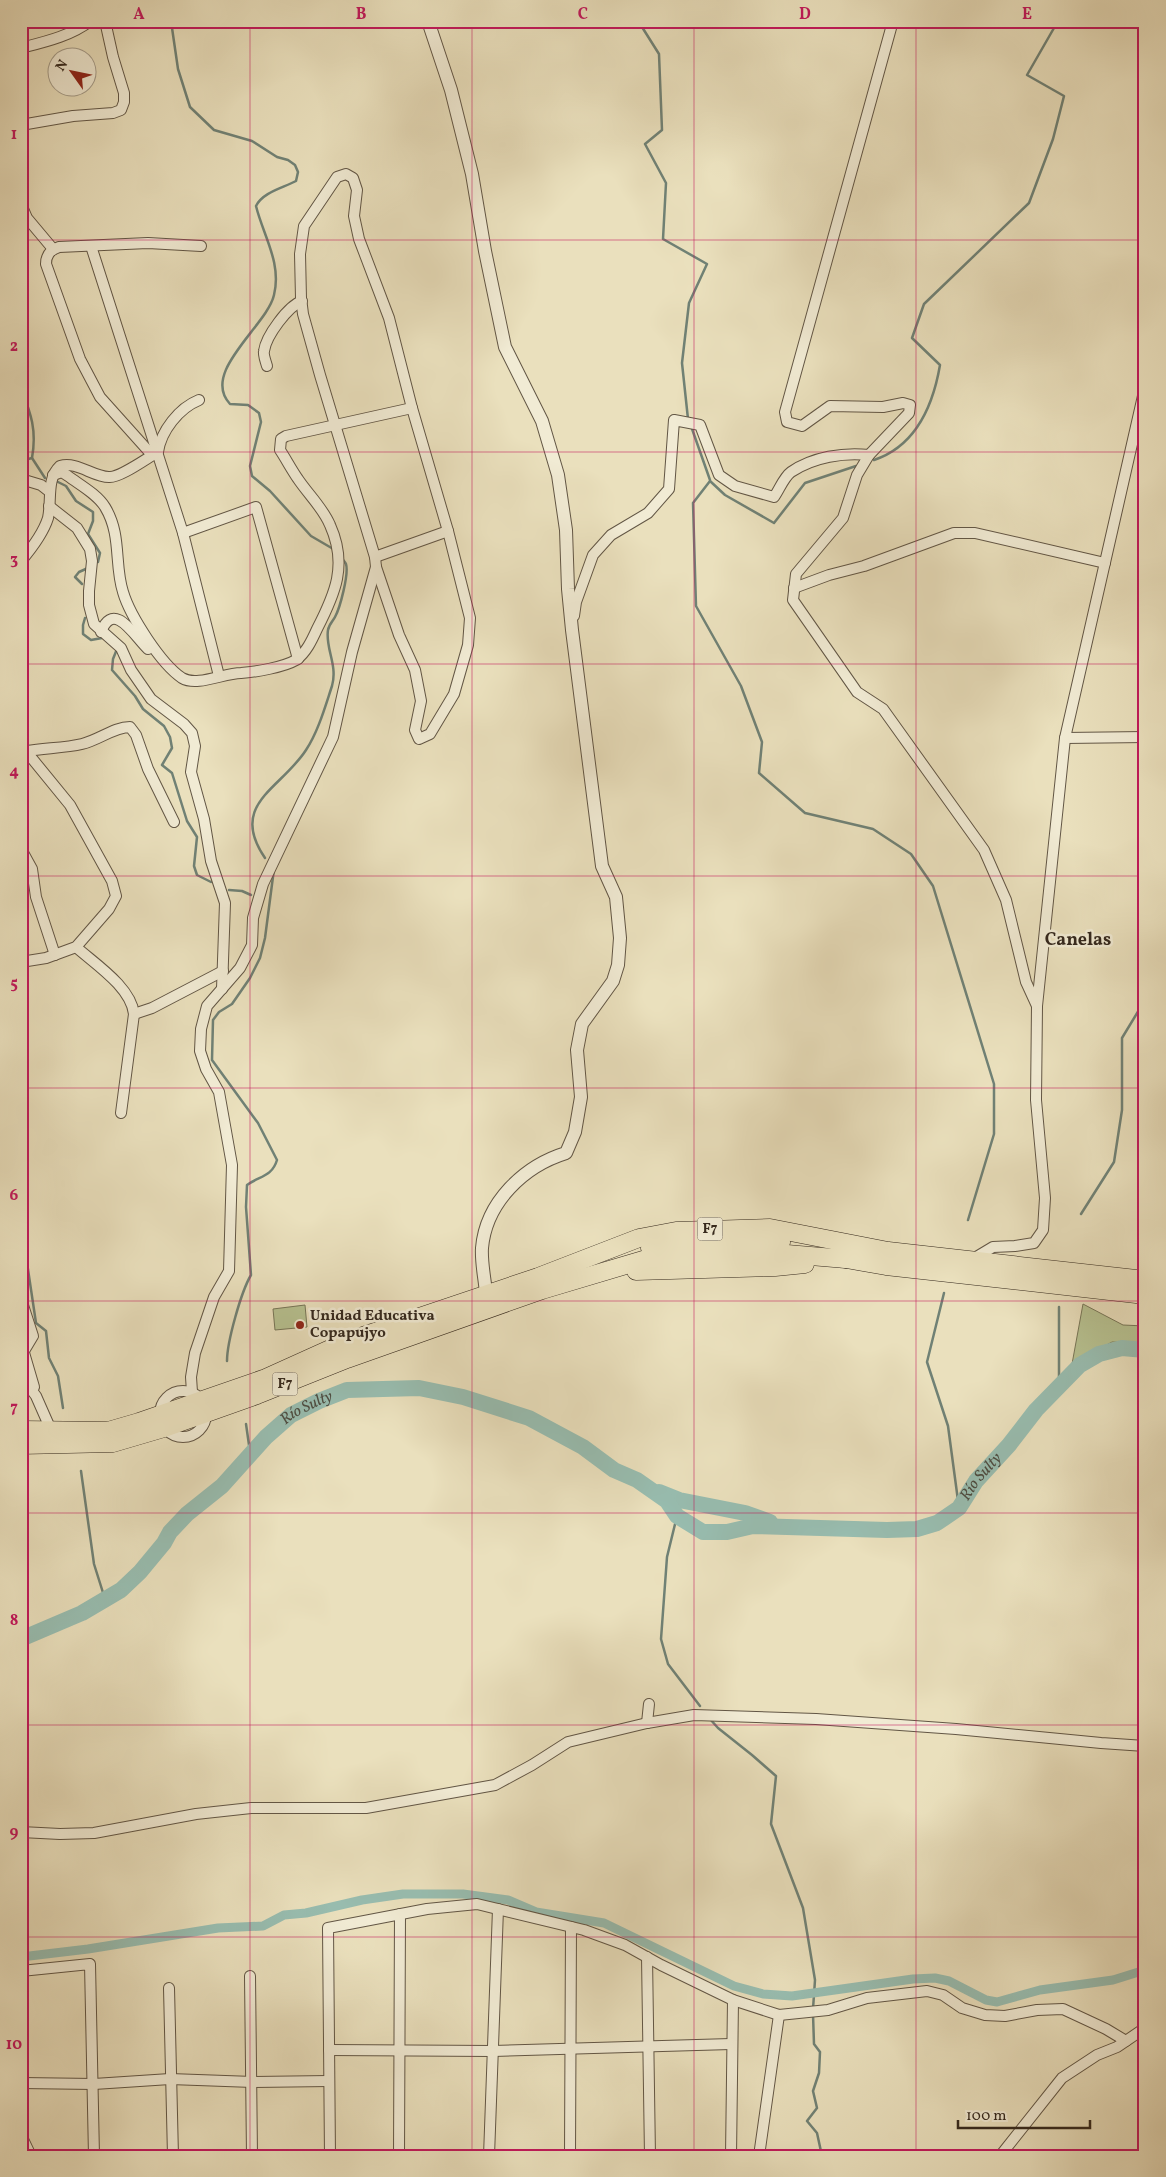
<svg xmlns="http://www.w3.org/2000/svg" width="1166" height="2177" font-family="Vollkorn,serif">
  <rect width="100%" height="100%" fill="#eae0bd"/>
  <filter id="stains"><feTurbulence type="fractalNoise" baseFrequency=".004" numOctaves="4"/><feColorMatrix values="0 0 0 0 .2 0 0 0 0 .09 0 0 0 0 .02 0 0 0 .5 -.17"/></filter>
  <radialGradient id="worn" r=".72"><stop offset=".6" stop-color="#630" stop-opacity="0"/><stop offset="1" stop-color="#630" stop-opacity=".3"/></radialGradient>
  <!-- grass -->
  <g fill="#b7c291" stroke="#767557">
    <path d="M1083,1304L1123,1325L1145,1326V1343L1112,1342L1072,1364Z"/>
    <path d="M305,1305L307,1327L275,1330L273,1309Z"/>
  </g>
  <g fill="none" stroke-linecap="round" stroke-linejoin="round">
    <!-- stream -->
    <g stroke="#708175" stroke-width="2.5">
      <path d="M171,21L178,69L190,107L214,130L252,141L277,157L288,160L295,165L298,172L296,181C283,188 263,192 256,206C263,235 282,263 274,295C267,326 200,372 230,404L248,405L259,413L261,422L250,466L252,476L270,491L311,536L335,550"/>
      <path d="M641,21L642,27L659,54L662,130L645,144L666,183L663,239L707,264L689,303L682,363L688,419"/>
      <path d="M21,344L23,352L21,362"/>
      <path d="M21,388C31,414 37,430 32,458"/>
      <path d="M691,426L710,480"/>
      <path d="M874,460C916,446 933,406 940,365L912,338L924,304L1029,203L1053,139L1064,96L1027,75L1058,21"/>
      <path d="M21,461L32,458L45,478"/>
      <path d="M856,466L805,483L774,523L725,495L710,481L693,503L696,606L741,686L762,742L759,773L805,813L873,829L911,854L933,886L994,1084V1134L968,1220"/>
      <path d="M56,481L66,486L76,501L93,512V521L88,534L100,553L98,562"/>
      <path d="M82,584L75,577L79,572L88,568"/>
      <path d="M85,618L83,625V634L91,640L102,638"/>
      <path d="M117,649L113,659L112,670L135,696L143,709L164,726L170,737L172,748L162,765L172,773L187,821L197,837L194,866L197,875L211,882"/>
      <path d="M265,858C228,804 281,789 306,750C318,732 325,707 332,686C338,665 325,648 328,630C329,624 333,621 335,617C340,608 349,574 346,564C345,562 343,560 342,558"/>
      <path d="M229,890L242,891L251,895"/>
      <path d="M1081,1214L1114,1162L1122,1110V1038L1145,1000"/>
      <path d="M21,1247L26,1256L36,1323L46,1331L49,1358L58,1376L63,1408"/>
      <path d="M944,1293L927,1362L948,1426L959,1508"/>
      <path d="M1059,1307V1385"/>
      <path d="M227,1361C227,1342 241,1292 251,1275L246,1207L247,1185C259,1176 272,1177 277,1160L258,1123L212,1060L213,1020L219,1012L232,1004L250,978L260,958L265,938L274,869"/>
      <path d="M246,1424L250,1452"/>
      <path d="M81,1471L94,1564L105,1599"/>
      <path d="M677,1516L667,1557L661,1639L668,1664L700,1706"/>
      <path d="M710,1719L718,1728L752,1755L776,1776L771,1824L803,1908L815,1980L813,2009"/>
      <path d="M813,2014L814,2044L820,2052L819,2073L813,2091L817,2108L807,2121L817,2133L822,2156"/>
    </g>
    <!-- canal -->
    <path stroke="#98bdb0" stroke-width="9" d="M21,1957L88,1949L218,1928L263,1926L284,1915L306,1913L362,1900L403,1894H463L508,1900L536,1912L604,1923L734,1986L763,1994L792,1996L913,1979L935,1978L949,1981L986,2000L997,2002L1040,1990L1113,1980L1145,1970"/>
    <!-- river -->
    <g stroke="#98bdb0" stroke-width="16">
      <path d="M659,1492L679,1500L745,1513L770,1522"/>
      <path id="s1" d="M21,1639L82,1613L121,1590L140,1572L164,1543L170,1532L187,1514L222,1486L266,1437L291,1415L319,1401L347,1390L419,1388L463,1397L529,1418L583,1447L614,1470L637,1480L667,1501L677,1516L703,1532H727L753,1526L887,1530L917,1529L937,1523L959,1508L976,1481L1009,1445L1036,1410L1080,1365L1099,1354L1122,1348L1145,1350"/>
    </g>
    <!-- minor casing -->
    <g stroke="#625645" stroke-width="12">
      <g id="minor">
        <path d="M893,21L785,412L787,422L802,426L830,406L883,407L903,403L910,405L909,413L869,455L857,475L843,518L796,574L793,600L857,692L883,709L984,850L1006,900L1026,982L1037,1006"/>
        <path d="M21,48C44,42 71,36 90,21"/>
        <path d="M21,125L73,116L113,113L121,110L124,102V93L113,57L105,21"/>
        <path d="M346,174L353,178L357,190L354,216L359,239L389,318L412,408L448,531L470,618L468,645L454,694L430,734L419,739L415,730L421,701L415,670L399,635L376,567L375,557L320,375L303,314L301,298L300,254L304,226L337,177Z"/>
        <path d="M21,204L27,218L53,249"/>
        <path d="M91,246L183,533L219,676"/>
        <path d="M267,366C266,362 263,355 264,351C266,336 288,306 302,301"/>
        <path d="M152,455L100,397L80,359L46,264C46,255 50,250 59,247L148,243L201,246"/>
        <path d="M53,475L62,472L68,476C80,485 97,494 105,507C122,535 114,564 123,592C130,616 161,664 182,678C197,687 224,673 241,673C256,672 284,667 296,660C306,653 312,640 317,629C335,594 348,565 330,525C323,508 308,494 298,479C291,469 286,459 280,450L281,439L286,436L412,408"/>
        <path d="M21,479L41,485L50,492"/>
        <path d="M49,506L77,528L90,549L92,561L89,591V605L94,624L121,648L131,670L151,699L184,724L192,733L195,746L191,772L204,819L211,861L225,903L222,989"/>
        <path d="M183,533L256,507L298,659"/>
        <path d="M375,557L448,531"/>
        <path d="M21,561C32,548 43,534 48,518C52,500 46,479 60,466C77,461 93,477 109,477C120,478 147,458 158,452C161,431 179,408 199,400"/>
        <path d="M794,588L829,575L864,566L954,533H975L1105,563"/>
        <path d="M574,616L576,602L593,555L611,535L648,513L669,489L674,420L700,425L719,475L735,486L774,497C779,490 784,477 791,472C813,457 844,452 869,455"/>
        <path d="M101,632C114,599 135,637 148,649"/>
        <path d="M1065,738L1145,737"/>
        <path d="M21,745L70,805L112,881L116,896L109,909L76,947L46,958L21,962"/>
        <path d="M27,751C45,748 65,748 82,744C99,740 114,727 130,727L136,735L148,769L174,822"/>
        <path d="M21,849L32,869L36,897L55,955"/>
        <path d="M76,947C95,964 131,987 134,1014L121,1113"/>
        <path d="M134,1014L152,1008L223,971"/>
        <path d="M973,1259L993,1247L1015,1246L1034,1243L1043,1230L1045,1198L1036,1100L1037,1006L1065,738L1145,387"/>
        <path d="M21,1299L33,1336L24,1351"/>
        <path d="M22,1346L34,1387"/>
        <path d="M21,1376L36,1396L51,1430"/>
        <circle cx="183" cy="1414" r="23"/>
        <path d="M192,1392L191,1377L195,1353L214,1297L229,1271L232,1165L219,1092L206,1069L200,1051L201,1029L207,1006L240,968L252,945L253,918L263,884L333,737L352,652L376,567"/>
        <path d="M647,1723L649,1704"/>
        <path d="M21,1832L60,1834L94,1833L196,1814L251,1808H366L495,1785L532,1765L568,1742L647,1723L694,1715L816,1719L956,1729L1101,1743L1145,1746"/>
        <path d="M647,1957L650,2156"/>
        <path d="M21,1971L90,1964L94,2156"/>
        <path d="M250,1976L252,2156"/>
        <path d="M169,1988L173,2156"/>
        <path d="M329,2050L493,2051L731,2044"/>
        <path d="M21,2083L94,2084L170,2079L253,2082L329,2081"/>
        <path d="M21,2135L31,2156"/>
        <path d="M330,2156L328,1928L427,1909L477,1904L584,1930L625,1945L661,1965L733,2000L779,2015L828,2010L867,1998L927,1991L943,1995L962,2008L985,2015L1005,2016L1037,2010L1063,2009L1106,2029L1126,2041"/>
        <path d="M399,2156L400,1914"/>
        <path d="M489,2156L498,1909"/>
        <path d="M570,2156L571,1927"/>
        <path d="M731,2156L733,2000"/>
        <path d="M759,2156L779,2015"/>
        <path d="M1000,2156L1062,2078L1097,2055L1117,2047L1145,2028"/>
      </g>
    </g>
    <!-- tertiary casing -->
    <g stroke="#625645" stroke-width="14">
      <path id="tertiary" d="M428,21L451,90L472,174L485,251L505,347L542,421L558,475L566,530L568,589L572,630L602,866L616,897L620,938L618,965L613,981L582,1024L577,1050L581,1097L575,1132L566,1153C524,1166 486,1202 482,1248C481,1263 485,1279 486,1294"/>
    </g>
    <!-- trunk casing -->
    <g stroke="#34281d" stroke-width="19">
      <g id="trunk">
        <path d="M650,1248L673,1244L775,1240L781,1242"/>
        <path d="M835,1257L886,1266L1145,1295"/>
        <path d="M636,1271L775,1267L805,1264"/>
        <path d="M21,1430L108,1431L139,1422L266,1378L348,1341L538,1277L639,1238L676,1231L770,1228L888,1251L1145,1280"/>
        <path d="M21,1445L113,1443L164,1428L257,1395L347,1359L542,1290L646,1259L674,1257L775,1253L846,1259"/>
      </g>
    </g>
    <!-- minor -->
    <use href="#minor" stroke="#f1ebd4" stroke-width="10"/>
    <!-- tertiary -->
    <use href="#tertiary" stroke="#f1ebd4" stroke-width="12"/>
    <!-- trunk -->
    <use href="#trunk" stroke="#eae0bd" stroke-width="18"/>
  </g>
  <!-- grid -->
  <path fill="none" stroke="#c2185b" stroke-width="1" stroke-opacity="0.55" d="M250,21V2156M472,21V2156M694,21V2156M916,21V2156M21,240H1145M21,452H1145M21,664H1145M21,876H1145M21,1088H1145M21,1301H1145M21,1513H1145M21,1725H1145M21,1937H1145"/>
  <!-- markers -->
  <circle fill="#8f2418" stroke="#f1ebd4" stroke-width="2" cx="300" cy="1325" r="5"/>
  <g text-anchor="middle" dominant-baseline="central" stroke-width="5" stroke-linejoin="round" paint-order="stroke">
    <!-- shield labels -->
    <g fill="#f1ebd4" stroke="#6d6254" stroke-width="1">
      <rect x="697.5" y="1217.5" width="25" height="23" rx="4"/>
      <rect x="272.5" y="1372.5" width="25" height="23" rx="4"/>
    </g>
    <g font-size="14" font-weight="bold" fill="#34281d">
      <text x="710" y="1229">F7</text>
      <text x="285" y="1384">F7</text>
    </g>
    <!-- poi labels -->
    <g font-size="15" font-weight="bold" fill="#34281d" stroke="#f1ebd4" text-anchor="start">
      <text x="310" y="1316">Unidad Educativa<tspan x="310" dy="17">Copapujyo</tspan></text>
    </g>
    <!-- water labels -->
    <g font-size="16" font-style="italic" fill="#4d4d42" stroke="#f1ebd4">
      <text stroke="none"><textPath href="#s1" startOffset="374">Río Sulty</textPath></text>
      <text stroke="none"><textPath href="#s1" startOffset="1115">Río Sulty</textPath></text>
    </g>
    <!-- quarter labels -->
    <g font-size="18" font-weight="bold" fill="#34281d" stroke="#f1ebd4">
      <text x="1078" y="940">Canelas</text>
    </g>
  </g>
  <!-- margin -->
  <rect width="1166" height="2177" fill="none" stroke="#eae0bd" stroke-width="55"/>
  <!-- north arrow -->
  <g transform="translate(72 72) rotate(303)"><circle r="24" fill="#f1ebd4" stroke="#a59d8b"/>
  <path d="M0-4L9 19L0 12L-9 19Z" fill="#8f2418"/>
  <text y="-8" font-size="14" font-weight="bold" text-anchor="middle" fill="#34281d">N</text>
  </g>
  <!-- scale -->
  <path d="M958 2120v8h132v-8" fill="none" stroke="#34281d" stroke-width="2.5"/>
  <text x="966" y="2120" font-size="15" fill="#34281d" stroke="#f1ebd4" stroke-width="4" paint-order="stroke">100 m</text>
  <rect x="28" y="28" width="1110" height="2122" fill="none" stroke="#c2185b" stroke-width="2"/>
  <g font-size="16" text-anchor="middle" font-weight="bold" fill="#c2185b">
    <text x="139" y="19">A</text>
    <text x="361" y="19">B</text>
    <text x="583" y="19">C</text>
    <text x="805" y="19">D</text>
    <text x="1027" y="19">E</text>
    <text x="14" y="139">1</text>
    <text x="14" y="351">2</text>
    <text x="14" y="564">3</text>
    <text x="14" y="776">4</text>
    <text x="14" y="988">5</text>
    <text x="14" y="1200">6</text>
    <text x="14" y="1412">7</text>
    <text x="14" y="1625">8</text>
    <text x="14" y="1837">9</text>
    <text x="14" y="2049">10</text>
  </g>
  <rect width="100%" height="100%" filter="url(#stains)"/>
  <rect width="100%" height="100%" fill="url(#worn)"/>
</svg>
